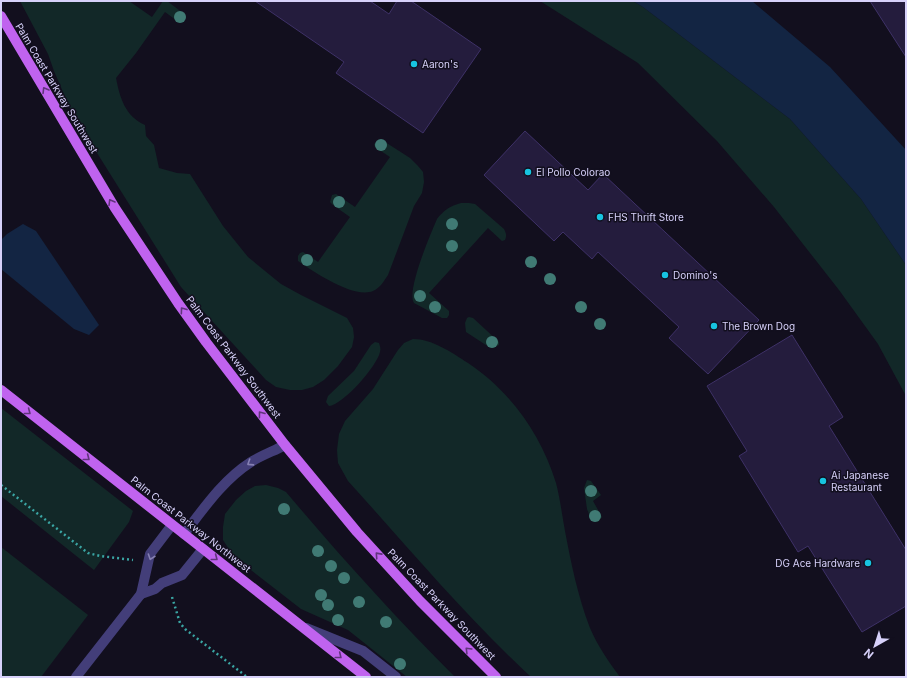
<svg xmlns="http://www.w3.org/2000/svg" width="907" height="678" font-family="Inter,sans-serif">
  <rect width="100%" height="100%" fill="#120f1e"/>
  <!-- green -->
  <g fill="#122828">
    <path d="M20,1H129L152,17L163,1H167L183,13L185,18L183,22L180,23L165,12L136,53L116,78C120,98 125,116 145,125L146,136L154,145L159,168L177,173L190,174L223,226L248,257L281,284L301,295L347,318L353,328L354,337L352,347L338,366L324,380L313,387L302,390H290L276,387L266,380L181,287L72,113L54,71L48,54Z"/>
    <path d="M540,1H633L643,7L790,119L861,199L906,265V396L878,344L839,290L774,207L717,141L638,63Z"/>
    <path d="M382,140L410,158L418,166L423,172L424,182L422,193L414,206L388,275C384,281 380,288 373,291C354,299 314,272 298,261V256L300,253L303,252L318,262L350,217L333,205L330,202L332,195L336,194L355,207L390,157L375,147L374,144Z"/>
    <path d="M461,203H469L475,204L504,229C506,233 507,236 505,240L502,241L488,228L429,293L449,311V315L447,318H442L414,303C406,291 431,233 437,219C444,210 450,206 461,203Z"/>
    <path d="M469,317L473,318L499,342V345L493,348L489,347L466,332L465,323L467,318Z"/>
    <path d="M413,339C432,339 451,352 468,363C510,391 541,434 556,483C560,498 562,515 565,531C571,563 578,597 590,628C597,645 609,662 620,677H531C465,616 408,547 348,481L338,463L337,450L339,434L345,421L373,389L398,350L404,343Z"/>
    <path d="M375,342L379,343C380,346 381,349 380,352C377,366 343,405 329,406L326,402L328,396L354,371L371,345Z"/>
    <path d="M1,408L133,511L129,522L94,570L1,496Z"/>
    <path d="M587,480L591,481L601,495L593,501L602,517L598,522H594L591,519L587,509L584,488Z"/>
    <path d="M266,485L278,488L286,492C340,556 396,618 455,677H407L348,630L301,609L234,557L223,540V527L225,514L236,500L246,491L255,486Z"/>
    <path d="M1,547L88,615L41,677H1Z"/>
  </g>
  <!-- water -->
  <g fill="#132543">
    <path d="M633,1H752L830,67L906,150V265L861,199L790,119L643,7Z"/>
    <path d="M23,224L36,231L99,325L89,335L74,329L1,269V240L7,234Z"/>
  </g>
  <!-- building -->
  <g fill="#241c3d" stroke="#3e3167">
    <path d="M255,1H370L389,14L397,1H411L481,49L423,133L336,73L344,62Z"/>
    <path d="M870,1H906V57Z"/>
    <path d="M525,131L588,190L603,174L759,320L708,374L669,338L679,327L598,252L592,259L563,232L554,241L484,175Z"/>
    <path d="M792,335L843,417L829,426L906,550V606L862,632L808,546L798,552L739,456L747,451L707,386Z"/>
  </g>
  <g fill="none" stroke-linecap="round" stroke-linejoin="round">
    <!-- path -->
    <g stroke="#3aa5a3" stroke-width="2.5" stroke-dasharray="2 3" stroke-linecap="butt">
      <path d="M1,485L88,553L100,556L133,560"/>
      <path d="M172,597L180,623L185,629L247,677"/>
    </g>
    <!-- minor -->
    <g stroke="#433e79" stroke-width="10">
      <path d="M184,534C204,508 223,480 251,462C262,455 274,451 285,445"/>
      <path d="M141,594L155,589L162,583L182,575L203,549"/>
      <path d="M306,628L363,651L396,677"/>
      <path d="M76,677L141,594L150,554L172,525"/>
    </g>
    <!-- primary -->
    <g stroke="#c063ef" stroke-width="10">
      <path d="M1,16L115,208L178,303L206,342L285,445L357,532L420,601L496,677"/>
      <path d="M1,390L366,677"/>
    </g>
  </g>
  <!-- trees -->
  <g fill="#407a74">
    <circle cx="180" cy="17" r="6"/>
    <circle cx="381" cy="145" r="6"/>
    <circle cx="339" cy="202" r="6"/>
    <circle cx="452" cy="224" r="6"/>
    <circle cx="452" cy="246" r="6"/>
    <circle cx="307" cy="260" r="6"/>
    <circle cx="531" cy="262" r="6"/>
    <circle cx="550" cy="279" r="6"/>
    <circle cx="420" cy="296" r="6"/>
    <circle cx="435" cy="307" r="6"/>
    <circle cx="581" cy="307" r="6"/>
    <circle cx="600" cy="324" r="6"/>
    <circle cx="492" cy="342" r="6"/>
    <circle cx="591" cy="491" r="6"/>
    <circle cx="284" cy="509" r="6"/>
    <circle cx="595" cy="516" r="6"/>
    <circle cx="318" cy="551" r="6"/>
    <circle cx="331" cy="566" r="6"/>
    <circle cx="344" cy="578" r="6"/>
    <circle cx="321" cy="595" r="6"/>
    <circle cx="359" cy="602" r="6"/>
    <circle cx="328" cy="605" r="6"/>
    <circle cx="338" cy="620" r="6"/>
    <circle cx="386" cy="622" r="6"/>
    <circle cx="400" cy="664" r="6"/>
  </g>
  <!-- one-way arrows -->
  <defs><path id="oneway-chevron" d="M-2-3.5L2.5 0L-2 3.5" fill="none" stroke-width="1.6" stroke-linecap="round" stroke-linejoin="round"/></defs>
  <g stroke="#60357c">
    <use href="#oneway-chevron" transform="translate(45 90) rotate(-121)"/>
    <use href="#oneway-chevron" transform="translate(111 202) rotate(-121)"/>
    <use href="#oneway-chevron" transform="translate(183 310) rotate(-126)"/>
    <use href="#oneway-chevron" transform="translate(28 412) rotate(38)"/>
    <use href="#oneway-chevron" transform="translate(261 414) rotate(-127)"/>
    <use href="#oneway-chevron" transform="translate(87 458) rotate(38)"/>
    <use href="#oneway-chevron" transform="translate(378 555) rotate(-132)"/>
    <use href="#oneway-chevron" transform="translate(215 558) rotate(38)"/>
    <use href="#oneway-chevron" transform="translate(468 650) rotate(-135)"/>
    <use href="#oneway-chevron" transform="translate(339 656) rotate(39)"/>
  </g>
  <g stroke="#8680b3">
    <use href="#oneway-chevron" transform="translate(250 463) rotate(147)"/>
    <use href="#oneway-chevron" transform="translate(151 557) rotate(109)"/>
  </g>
  <!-- markers -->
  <g fill="#17c4e0" stroke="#120f1e" stroke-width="1.5">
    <circle cx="414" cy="64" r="4"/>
    <circle cx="528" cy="172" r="4"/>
    <circle cx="600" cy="217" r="4"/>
    <circle cx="665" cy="275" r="4"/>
    <circle cx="714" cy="326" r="4"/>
    <circle cx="823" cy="481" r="4"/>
    <circle cx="868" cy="563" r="4"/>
  </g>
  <g text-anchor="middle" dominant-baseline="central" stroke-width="3" stroke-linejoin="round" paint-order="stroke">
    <!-- poi labels -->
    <g font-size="10" fill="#d7d1fa" stroke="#120f1e" text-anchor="start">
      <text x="422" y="64">Aaron's</text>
      <text x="536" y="172">El Pollo Colorao</text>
      <text x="608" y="217">FHS Thrift Store</text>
      <text x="673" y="275">Domino's</text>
      <text x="722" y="326">The Brown Dog</text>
      <text x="831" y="475">Ai Japanese<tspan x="831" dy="12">Restaurant</tspan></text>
      <text x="860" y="563" text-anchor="end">DG Ace Hardware</text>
    </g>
    <!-- street labels -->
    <g font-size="10" fill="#d7d1fa" stroke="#120f1e">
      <text transform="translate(57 88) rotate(59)">Palm Coast Parkway Southwest</text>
      <text transform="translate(234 357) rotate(53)">Palm Coast Parkway Southwest</text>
      <text transform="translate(191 524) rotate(38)">Palm Coast Parkway Northwest</text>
      <text transform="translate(442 604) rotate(46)">Palm Coast Parkway Southwest</text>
    </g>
  </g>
  <!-- border -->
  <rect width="907" height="678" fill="none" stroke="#d7d1fa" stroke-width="4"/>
  <!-- north arrow -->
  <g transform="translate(875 646) rotate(219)" stroke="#120f1e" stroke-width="3" paint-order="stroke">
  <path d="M0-3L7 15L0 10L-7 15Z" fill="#d7d1fa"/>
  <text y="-6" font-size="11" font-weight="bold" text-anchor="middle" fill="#d7d1fa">N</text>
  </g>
</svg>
